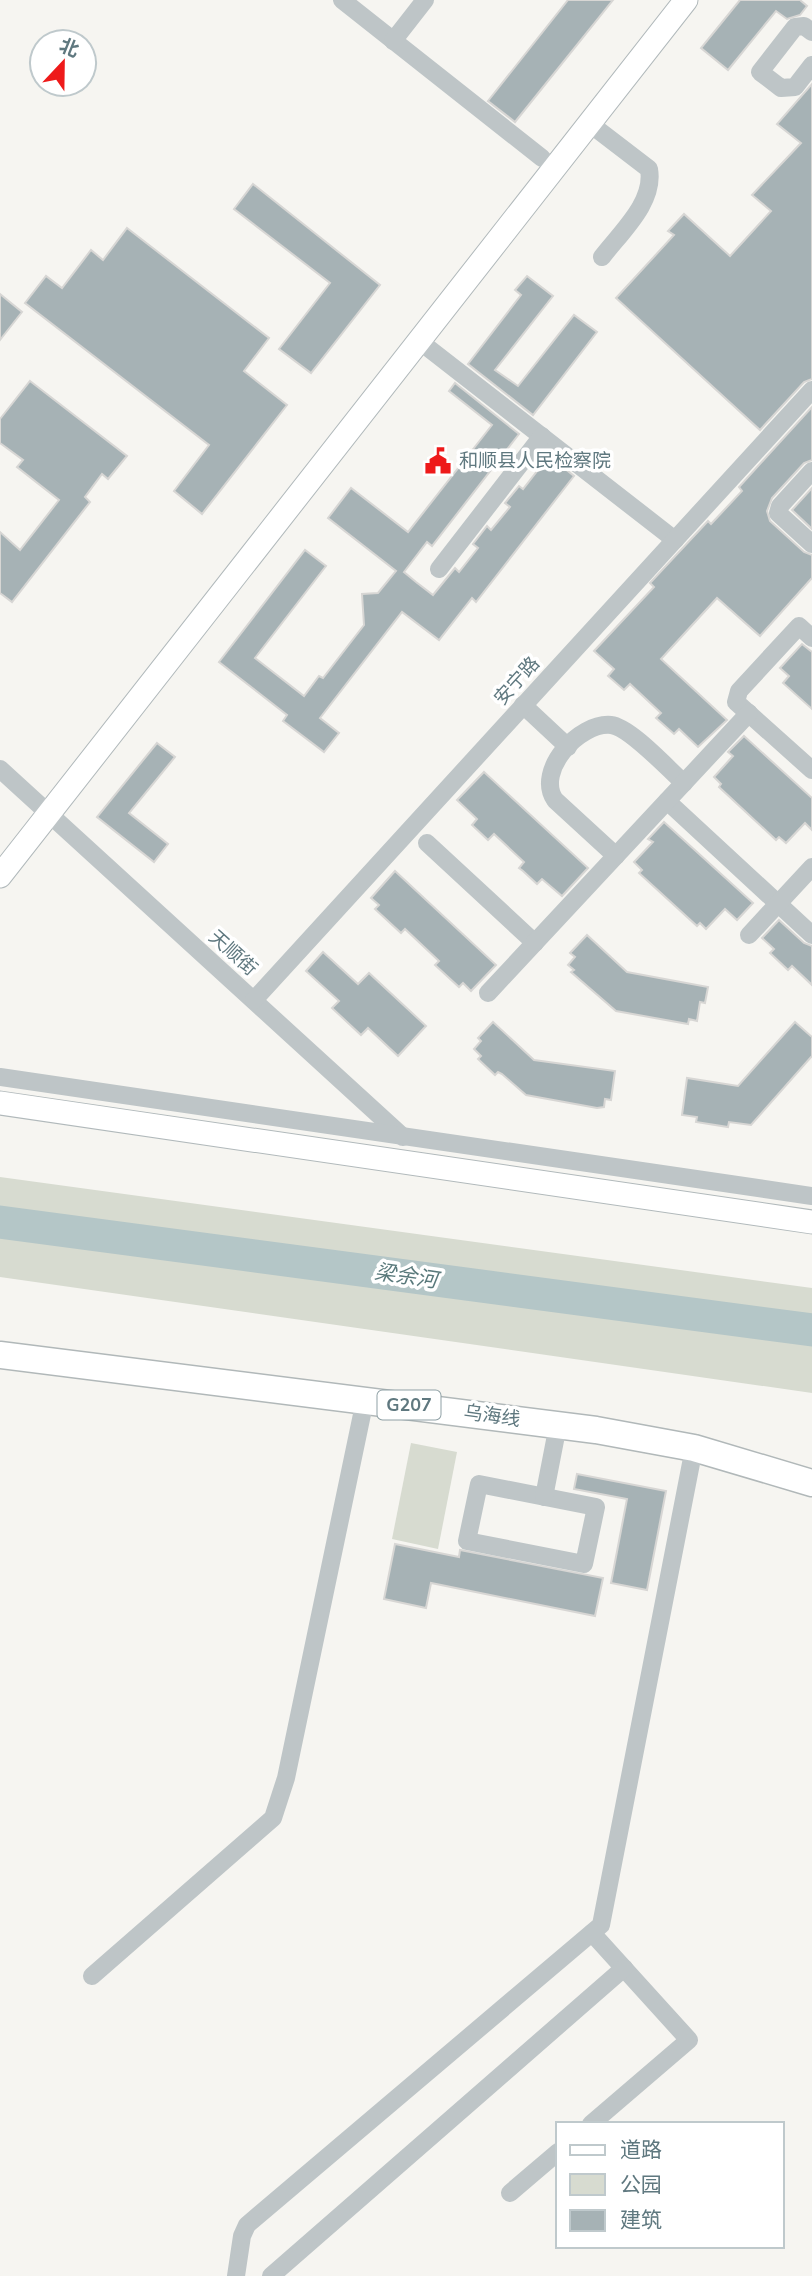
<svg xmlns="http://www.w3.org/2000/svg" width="812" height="2276" font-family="'Nunito Sans','Noto Sans SC',sans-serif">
  <rect width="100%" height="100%" fill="#f6f5f1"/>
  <!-- green -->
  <g fill="#d7dbd0">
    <path d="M0,1177L812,1288V1393L0,1277Z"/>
    <path d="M411,1443L457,1452L438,1549L392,1539Z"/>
  </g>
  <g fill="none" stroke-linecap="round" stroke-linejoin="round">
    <!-- river -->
    <path stroke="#b4c6c7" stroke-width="33" d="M0,1222L812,1330"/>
  </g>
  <!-- building -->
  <g fill="#a6b2b5" stroke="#d7d6d4" stroke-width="2">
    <path d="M568,0H613L515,122L488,101Z"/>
    <path d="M740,0H800L807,6L800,15L787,19L776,11L728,70L701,48Z"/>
    <path d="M812,84V379L804,382L760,430L616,298L674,235L668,231L684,214L730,256L771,211L752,195L801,143L777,124Z"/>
    <path d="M253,184L380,285L311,373L279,349L330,283L234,209Z"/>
    <path d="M127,228L269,338L244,371L287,405L202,514L174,491L209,445L25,303L46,276L62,288L91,250L103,260Z"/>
    <path d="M527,276L553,296L495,370L518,386L574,315L597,332L533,415L468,364L521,295L515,290Z"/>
    <path d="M0,294L22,312L0,340Z"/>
    <path d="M30,381L127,456L108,479L102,474L85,497L90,502L12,602L0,593V532L20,550L59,500L17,467L23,460L0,443V419Z"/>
    <path d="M455,383L519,434L432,546L427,542L404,572L416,582L433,595L455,568L459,572L478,548L473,544L487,526L491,530L510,507L505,503L519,486L523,489L549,456L574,476L476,602L472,598L439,640L402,612L320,718L339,733L324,752L283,721L287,715L219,662L305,550L326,566L255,658L304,696L319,676L323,678L364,625L362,594L378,593L396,571L328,518L351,488L408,532L492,425L449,391Z"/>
    <path d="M812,407V460L804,463L772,498L767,511L770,521L804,552L812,555V578L760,636L717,598L661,659L727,720L698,747L679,729L674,734L656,718L661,713L630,684L624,690L608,676L614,669L594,651L654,587L650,583L708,521L711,524L742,491L739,487Z"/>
    <path d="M812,488V529L792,510Z"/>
    <path d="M802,644L812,652V709L783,683L789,676L780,668Z"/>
    <path d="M744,736L812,798V830L805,823L786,843L779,837L776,840L719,787L721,784L714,777L733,756L728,752Z"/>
    <path d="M157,743L175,757L129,813L168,844L154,862L97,817Z"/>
    <path d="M484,772L588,868L562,896L542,879L537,884L523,871L519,868L524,862L494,834L488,840L472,825L477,819L457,800Z"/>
    <path d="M664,822L753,903L737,920L725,909L706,929L700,923L697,926L639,873L642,870L634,862L653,842L648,839Z"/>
    <path d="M395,871L496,965L471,991L463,983L459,987L435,965L439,961L405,929L401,933L375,909L379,905L371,898Z"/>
    <path d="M779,920L804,943L812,946V985L792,966L788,970L770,953L774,949L762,938Z"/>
    <path d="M587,935L627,972L708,987L705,1003L700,1002L697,1021L689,1019L688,1024L616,1011L571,972L574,970L568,965L575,957L570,953Z"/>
    <path d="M323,952L358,984L369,973L426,1026L398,1056L368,1028L361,1035L332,1008L339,1001L306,971Z"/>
    <path d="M493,1022L534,1060L615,1071L611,1100L605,1099L604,1107L597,1108L526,1095L502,1074L498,1072L495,1075L478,1059L481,1056L474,1049L481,1041L478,1038Z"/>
    <path d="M795,1022L812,1037V1056L751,1125L729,1122L728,1127L696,1122L697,1117L682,1115L687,1078L738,1086Z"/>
    <path d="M577,1474L666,1491L647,1590L611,1583L627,1499L574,1489Z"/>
    <path d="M395,1544L459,1557L460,1550L603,1578L595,1616L431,1583L426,1608L384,1599Z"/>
  </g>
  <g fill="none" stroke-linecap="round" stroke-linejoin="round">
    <!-- major casing -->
    <g stroke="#b1b9bb" stroke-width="25">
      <g id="major">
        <path d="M0,876L686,0"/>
        <path d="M0,1103L812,1222"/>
      </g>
    </g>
    <!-- highway casing -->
    <g stroke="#b1b8b9" stroke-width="29">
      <path id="highway" d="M0,1355L596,1430L694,1448L812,1483"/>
    </g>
    <!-- minor -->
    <g stroke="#bec5c7" stroke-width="18">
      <path d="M342,0L542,158"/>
      <path d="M812,32L804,26L795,27L760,72L781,88L795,87L812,65"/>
      <path d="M393,41L425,0"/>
      <path d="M589,123L649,169C655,202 621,232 602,257"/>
      <path d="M418,340L675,540"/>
      <path d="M812,471L780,506L778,513L812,544"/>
      <path d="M439,569L542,436"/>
      <path d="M812,638L799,626L739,691L736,702L812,770"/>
      <path d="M523,705L568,747"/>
      <path d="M0,769L403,1137"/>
      <path d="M667,801L812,935"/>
      <path d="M427,843L535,943"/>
      <path d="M616,856L555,800C535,771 579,722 611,725C630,727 668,769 684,783"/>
      <path d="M749,935L812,867"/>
      <path d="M488,993L749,713"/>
      <path d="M254,1000L812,390"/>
      <path d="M0,1077L812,1196"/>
      <path d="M479,1484L596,1507L584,1564L467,1541Z"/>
      <path d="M544,1497L558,1425"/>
      <path d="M92,1976L273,1818L286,1778L365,1400"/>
      <path d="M591,2124L689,2040L592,1933"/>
      <path d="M510,2193L558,2152"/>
      <path d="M236,2276L242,2236L247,2225L601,1925L694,1448"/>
      <path d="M271,2276L624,1968"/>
    </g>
    <!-- major -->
    <use href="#major" stroke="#fff" stroke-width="23"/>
    <!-- highway -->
    <use href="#highway" stroke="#fff" stroke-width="26"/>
  </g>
  <!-- icons -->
  <defs>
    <g id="civic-bare" transform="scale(2.1)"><path d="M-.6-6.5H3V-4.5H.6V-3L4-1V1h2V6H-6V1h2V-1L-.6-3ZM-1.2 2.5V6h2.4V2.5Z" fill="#ee1a1a" stroke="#fff" stroke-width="2.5" paint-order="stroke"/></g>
  </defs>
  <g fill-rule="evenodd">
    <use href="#civic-bare" x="438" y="461"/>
  </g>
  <g text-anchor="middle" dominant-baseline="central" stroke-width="7" stroke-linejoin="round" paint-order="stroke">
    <!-- shield labels -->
    <rect fill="#fff" stroke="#8fa0a5" stroke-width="2" x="377.5" y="1390.5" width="63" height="29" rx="5"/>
    <g font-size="18" font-weight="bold" fill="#5f787f">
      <text x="409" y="1405">G207</text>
    </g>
    <!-- poi labels -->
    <g font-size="19" fill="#5f787f" stroke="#fff" text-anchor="start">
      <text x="459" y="461">和顺县人民检察院</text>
    </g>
    <!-- street labels -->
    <g font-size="19" fill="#5f787f" stroke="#fff">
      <text transform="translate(517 681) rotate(-48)">安宁路</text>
      <text transform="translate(233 953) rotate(42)">天顺街</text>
      <text transform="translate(492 1416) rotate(8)">乌海线</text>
    </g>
    <!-- water labels -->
    <g font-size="21" font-style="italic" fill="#59797b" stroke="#fff">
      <text transform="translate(406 1276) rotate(8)">梁余河</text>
    </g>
  </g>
  <!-- legend -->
  <rect x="556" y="2122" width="228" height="126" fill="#ffffff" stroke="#bfc9cc" stroke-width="2"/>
  <rect x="570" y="2145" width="35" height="10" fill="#ffffff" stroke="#bfc9cc" stroke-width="2"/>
  <text x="620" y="2157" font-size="21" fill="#5f787f">道路</text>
  <rect x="570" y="2174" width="35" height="21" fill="#d7dbd0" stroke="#bfc9cc" stroke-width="2"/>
  <text x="620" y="2192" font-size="21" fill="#5f787f">公园</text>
  <rect x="570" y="2210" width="35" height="21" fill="#a6b2b5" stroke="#bfc9cc" stroke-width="2"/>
  <text x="620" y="2227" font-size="21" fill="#5f787f">建筑</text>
  <!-- north arrow -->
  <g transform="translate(63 63) rotate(22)"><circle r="33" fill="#ffffff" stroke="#bfc9cc" stroke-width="2"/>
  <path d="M0-5L12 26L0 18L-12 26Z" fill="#ee1a1a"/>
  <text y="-10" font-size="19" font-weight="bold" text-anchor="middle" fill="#5f787f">北</text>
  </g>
</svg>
